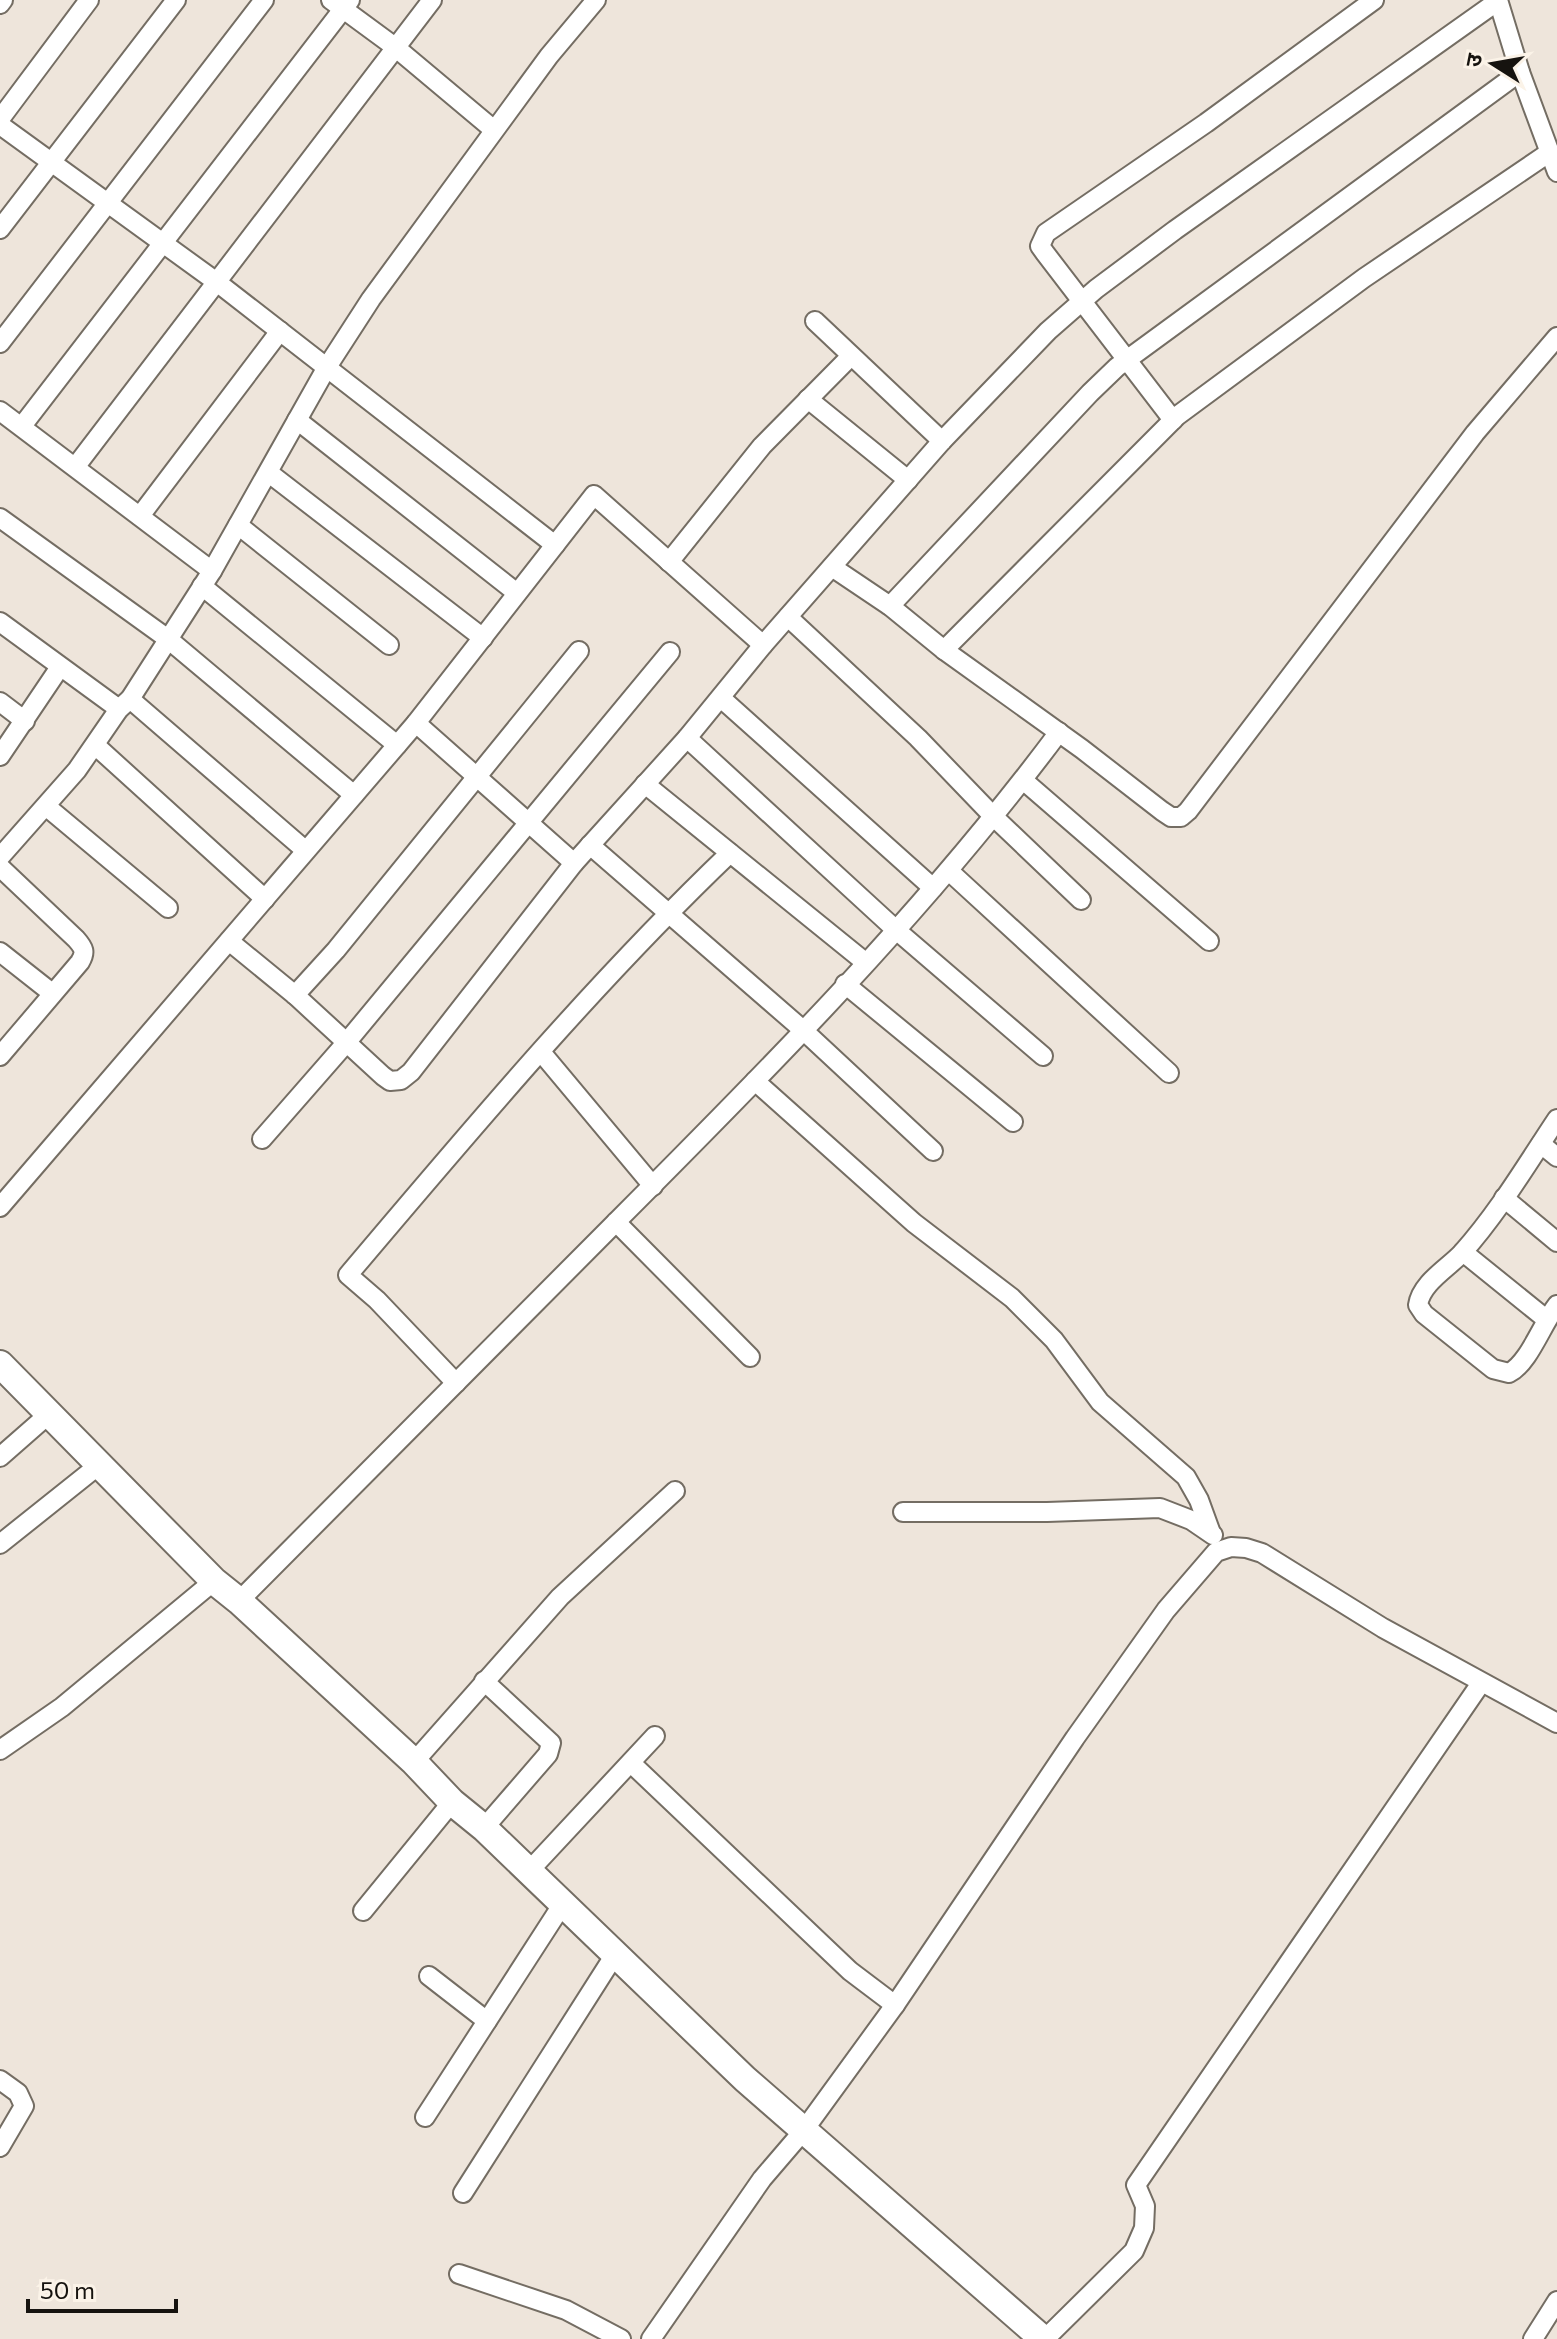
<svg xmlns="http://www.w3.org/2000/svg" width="1557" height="2339" font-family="Commissioner,'Noto Sans Devanagari',sans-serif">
  <rect width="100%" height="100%" fill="#eee5db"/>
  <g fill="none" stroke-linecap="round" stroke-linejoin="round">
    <!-- street casing -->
    <g stroke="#746d63" stroke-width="22">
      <g id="street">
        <path d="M331,0L395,47L494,130"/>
        <path d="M1498,0L1520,72L1557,172"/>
        <path d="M0,4L3,0"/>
        <path d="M0,119L89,0"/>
        <path d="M0,125L218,283L555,545"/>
        <path d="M0,229L176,0"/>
        <path d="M815,321L942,441"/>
        <path d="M0,343L264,0"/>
        <path d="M808,399L908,480"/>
        <path d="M0,411L212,571"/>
        <path d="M297,420L517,593"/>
        <path d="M1173,420L1045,253L1040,246L1046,233L1206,123L1374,0"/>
        <path d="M22,426L350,0"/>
        <path d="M76,466L432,0"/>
        <path d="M269,473L483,638"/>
        <path d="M140,516L280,331"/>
        <path d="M0,518L168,639L354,795"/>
        <path d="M238,525L389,645"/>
        <path d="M669,562L762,446L851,356"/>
        <path d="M832,567L890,606L944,650L1082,749L1162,811L1171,817H1181L1188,811L1475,433L1557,337"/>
        <path d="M202,586L397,745"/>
        <path d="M890,606L1090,393L1117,367L1520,72"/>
        <path d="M788,617L918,738L994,817L1081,900"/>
        <path d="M0,622L119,709"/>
        <path d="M944,650L1177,416L1364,278L1550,152"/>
        <path d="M721,698L933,888"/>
        <path d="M130,699L305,850"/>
        <path d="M0,702L25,721"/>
        <path d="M416,723L574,863"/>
        <path d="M687,738L895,929L1043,1056"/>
        <path d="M95,745L265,899"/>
        <path d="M0,756L60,667"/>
        <path d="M1023,780L1209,941"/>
        <path d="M645,784L865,962"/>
        <path d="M47,807L168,908"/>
        <path d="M590,845L803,1030L933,1151"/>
        <path d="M0,857L77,770L119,709L130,699L212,571L327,367L371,299L549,56L596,0"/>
        <path d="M0,867L76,939C84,948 86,952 80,962L0,1056"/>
        <path d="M949,871L1169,1073"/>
        <path d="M229,941L295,995L383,1076L390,1081L401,1080L411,1072L574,863L687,738L763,645L942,441L1048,331L1096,289L1175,230L1498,1"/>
        <path d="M0,952L52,993"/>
        <path d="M845,984L1013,1122"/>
        <path d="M295,995L336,950L579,651"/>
        <path d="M541,1052L653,1186"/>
        <path d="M755,1081L914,1223L1012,1298L1054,1340L1100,1402L1186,1477L1199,1500L1211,1533"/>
        <path d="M1557,1119C1527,1164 1498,1213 1462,1253C1448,1268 1421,1283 1418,1305L1424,1314L1493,1369L1509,1373C1529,1363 1542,1324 1557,1305"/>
        <path d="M262,1139L346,1043L670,652"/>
        <path d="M1541,1144L1557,1157"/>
        <path d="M1504,1198L1557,1242"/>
        <path d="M0,1207L416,723L594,495L763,645"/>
        <path d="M616,1222L750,1357"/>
        <path d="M1463,1252L1546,1319"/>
        <path d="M456,1383L377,1300L348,1275C470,1131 593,984 730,853"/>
        <path d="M0,1457L49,1414"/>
        <path d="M903,1512H1047L1160,1508L1191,1520L1213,1535"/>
        <path d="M0,1544L99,1465"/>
        <path d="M239,1601C364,1476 489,1350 614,1224C770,1068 927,909 1059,732"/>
        <path d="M0,1750L62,1707L214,1581"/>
        <path d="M414,1762L560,1597L675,1491"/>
        <path d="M631,1763L850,1971L895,2005"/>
        <path d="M484,1828L548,1754L551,1743L484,1681"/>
        <path d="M529,1871L655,1736"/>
        <path d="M363,1911L452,1802"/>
        <path d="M429,1976L487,2021"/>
        <path d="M0,2080L18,2093L24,2106L0,2147"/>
        <path d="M425,2117L562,1905"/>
        <path d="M463,2193L614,1956"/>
        <path d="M459,2274L566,2310L621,2339"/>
        <path d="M651,2339L762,2179L804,2130L895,2005L1075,1738L1166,1610L1216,1552L1231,1547L1246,1548L1262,1553L1383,1628L1557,1723"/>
        <path d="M1045,2339L1134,2251L1144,2228L1145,2206L1136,2185L1481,1683"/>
        <path d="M1533,2339L1557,2301"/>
      </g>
    </g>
    <!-- secondary casing -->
    <g stroke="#746d63" stroke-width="30">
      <path id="secondary" d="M0,1364L214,1581L239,1601L414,1762L452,1802L484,1828L745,2079L1043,2339"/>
    </g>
    <!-- street -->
    <use href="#street" stroke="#fff" stroke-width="18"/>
    <!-- secondary -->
    <use href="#secondary" stroke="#fff" stroke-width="26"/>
  </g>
  <!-- north arrow -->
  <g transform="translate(1493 64) rotate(281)" stroke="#fbf3e8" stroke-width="6" paint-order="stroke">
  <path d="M0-6L14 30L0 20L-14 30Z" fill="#16130f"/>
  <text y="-12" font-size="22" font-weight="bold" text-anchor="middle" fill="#16130f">उ</text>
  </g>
  <!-- scale -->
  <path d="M28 2299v12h148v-12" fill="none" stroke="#16130f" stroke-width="4"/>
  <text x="40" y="2299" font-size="24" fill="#16130f" stroke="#fbf3e8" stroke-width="6" paint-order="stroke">50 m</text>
</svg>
